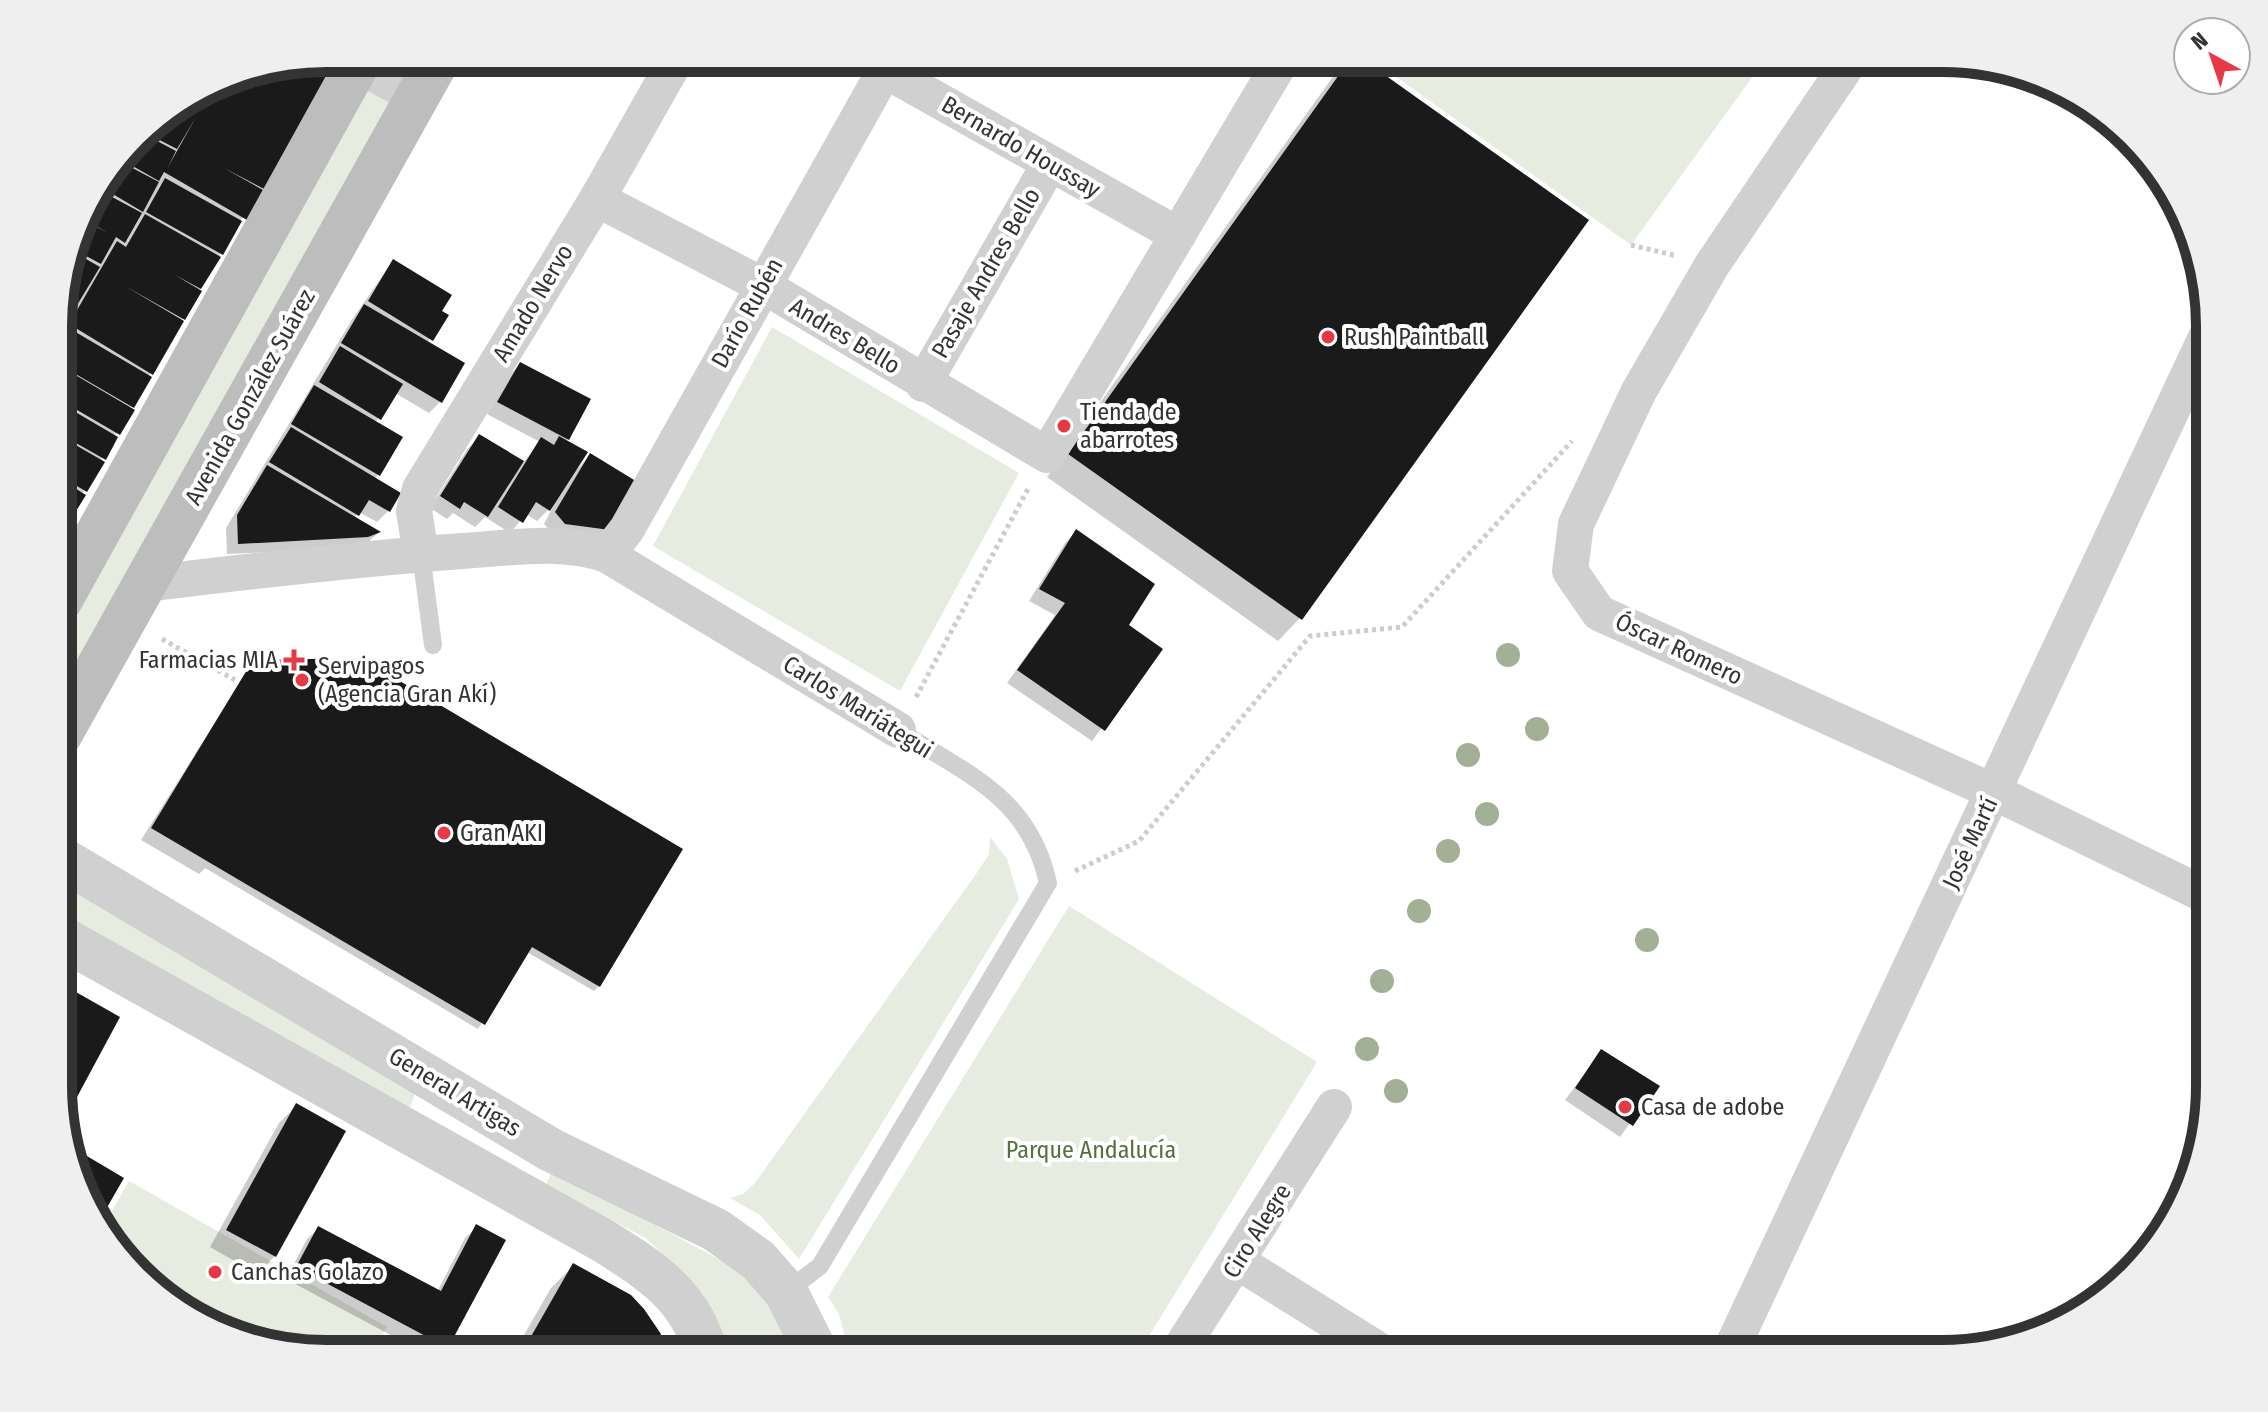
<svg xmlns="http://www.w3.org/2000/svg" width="2268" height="1412" font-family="'Fira Sans Condensed',sans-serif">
  <rect width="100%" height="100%" fill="#fff"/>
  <!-- green -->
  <g fill="#e6ecdf">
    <path d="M361,58H439L60,735V602Z"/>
    <path d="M1370,58H1766L1631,245Z"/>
    <path d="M772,327L1019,473L900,691L653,546Z"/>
    <path d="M990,837L1007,859L1019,899L799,1259L760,1215L730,1198L743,1194L755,1183L976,874L989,854Z"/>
    <path d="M60,875L416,1091L407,1116L60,916Z"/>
    <path d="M1069,906L1317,1062L1138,1354H856L848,1349L839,1314L828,1297Z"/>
    <path d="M553,1170L737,1269L768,1302L796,1354H726L684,1275L647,1239L546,1184Z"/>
    <path d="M129,1181L387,1327L372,1354H325L256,1345L177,1309L101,1230Z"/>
  </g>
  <!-- shadow -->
  <g fill="#0003">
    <path d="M327,58L336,63L264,189L236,227L148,377L60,533V291L86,207L149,125L224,78Z"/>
    <path d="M1352,58L1300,618L1278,641L1047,477L1332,78Z"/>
    <path d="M2175,194L2181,213L2170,208Z"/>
    <path d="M393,261L440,312L428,343L440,402L429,413L395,393L375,423L379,474L374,479L388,511L377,522L359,512L354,518L378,533L367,543L355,548L227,554L226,528L353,318Z"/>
    <path d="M520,364L589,400L566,442L576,470L591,455L637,483L597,541L554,535L544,524L555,503L537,521L526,514L510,533L485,517L475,527L453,513L447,519L430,508L468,448L480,437L523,463L540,442L487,414L509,376Z"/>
    <path d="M1076,532L1126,625L1161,649L1092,741L1007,683L1055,615L1029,601L1065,543Z"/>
    <path d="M253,662L599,986L594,991L527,952L478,1029L205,868L199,874L141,840Z"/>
    <path d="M1601,1052L1657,1086L1620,1137L1565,1100Z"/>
    <path d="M296,1106L344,1132L275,1256L257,1274L210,1247L279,1123Z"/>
    <path d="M477,1227L503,1241L439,1354H426L286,1279L307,1239L319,1228L437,1292L465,1238Z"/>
    <path d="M573,1266L647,1354H513L551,1288Z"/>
  </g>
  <!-- building -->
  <g fill="#1a1a1a">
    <path d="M326,58L339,63L266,190L224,168L263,190L247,220L164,172L159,181L122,160L142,133L176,151L168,167L196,117L177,149L144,132L149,125L224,78Z"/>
    <path d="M1351,58H1361L1589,220L1302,620L1068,454Z"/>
    <path d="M121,162L159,182L143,212L101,187Z"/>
    <path d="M165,178L242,221L223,255L146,212Z"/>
    <path d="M99,190L142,213L125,243L116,237L101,264L73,249L82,219L108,233L82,218Z"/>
    <path d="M145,214L221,257L201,289L175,275L202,291L185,320L125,286L184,321L153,375L69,324L117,241L126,247Z"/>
    <path d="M72,251L100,267L65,325L60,322V291Z"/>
    <path d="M393,259L452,295L442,311L449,315L433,341L368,301Z"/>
    <path d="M364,304L465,363L442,403L341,343Z"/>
    <path d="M67,327L152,377L134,408L60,365V338Z"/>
    <path d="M340,346L403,384L381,420L319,382Z"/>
    <path d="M520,362L591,399L569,440L497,402Z"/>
    <path d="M60,366L135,410L120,435L60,400Z"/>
    <path d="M314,385L403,437L380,476L291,424Z"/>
    <path d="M60,403L118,437L106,460L60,434Z"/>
    <path d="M291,427L401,493L390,512L369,500L359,516L269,462Z"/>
    <path d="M479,434L524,461L488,517L464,502L460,509L440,496Z"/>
    <path d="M60,436L105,462L87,492L60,476Z"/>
    <path d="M559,436L588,452L550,511L536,502L523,523L498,507L541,437L554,445Z"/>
    <path d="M590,453L639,483L610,530L565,524L555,512Z"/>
    <path d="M267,465L381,532L368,537L238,544L237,515Z"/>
    <path d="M60,479L86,495L60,537Z"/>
    <path d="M1076,529L1155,584L1129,625L1163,649L1105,731L1017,670L1065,603L1039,589Z"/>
    <path d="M361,658L683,849L600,987L532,947L485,1025L151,828L253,660Z"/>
    <path d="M60,983L120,1017L62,1125L60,1121Z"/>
    <path d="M1601,1049L1660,1086L1633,1126L1575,1088Z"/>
    <path d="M296,1103L346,1131L276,1257L226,1230Z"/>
    <path d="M70,1146L124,1178L98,1223L92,1206Z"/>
    <path d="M476,1224L506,1240L448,1348L296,1267L318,1226L441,1291Z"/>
    <path d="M573,1263L631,1295L644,1309L661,1334L650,1354H521Z"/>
  </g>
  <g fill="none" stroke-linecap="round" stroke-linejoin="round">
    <!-- path -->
    <g stroke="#cdcdcd" stroke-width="5" stroke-dasharray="4 4" stroke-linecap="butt">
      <path d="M1631,245L1677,256"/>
      <path d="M162,639L235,680"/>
      <path d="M916,697L1029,487"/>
      <path d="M1075,871L1139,841L1310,636L1402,627L1572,441"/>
    </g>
    <!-- service -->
    <g stroke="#d0d0d0" stroke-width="18">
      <path d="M421,554L433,645"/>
      <path d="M786,1292L820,1266L1048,883C1029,796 966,774 898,730"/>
    </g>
    <!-- minor -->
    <g stroke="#d0d0d0" stroke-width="36">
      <path d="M346,58L416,97"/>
      <path d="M1852,58L1712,265L1639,391L1576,524L1570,571L1599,613L1994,792L2209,897"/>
      <path d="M865,59L1178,235"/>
      <path d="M597,199L762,285L1047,455L1283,58"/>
      <path d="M923,384L1050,163"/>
      <path d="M421,554L414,511L420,489L597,199L677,58"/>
      <path d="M607,555L627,529L885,70"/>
      <path d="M146,584C251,571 357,559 462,551C510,548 561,539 607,555L898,730"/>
      <path d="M1238,1262L1385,1354"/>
      <path d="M1177,1354L1334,1107"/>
      <path d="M1729,1354L2209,331"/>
    </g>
    <!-- tertiary -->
    <g stroke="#d0d0d0" stroke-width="44">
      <path d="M60,858L551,1150L716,1230L758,1260L786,1292L817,1354"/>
      <path d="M60,937L602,1240C650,1270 692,1296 706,1354"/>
    </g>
    <!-- secondary -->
    <g stroke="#bdbdbd" stroke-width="44">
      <path d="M60,601L361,58"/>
      <path d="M60,735L439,58"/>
    </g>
  </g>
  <!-- trees -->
  <g fill="#a2b095">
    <circle cx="1508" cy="655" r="12"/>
    <circle cx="1537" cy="729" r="12"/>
    <circle cx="1468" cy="755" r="12"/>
    <circle cx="1487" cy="814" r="12"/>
    <circle cx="1448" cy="851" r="12"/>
    <circle cx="1419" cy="911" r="12"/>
    <circle cx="1647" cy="940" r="12"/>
    <circle cx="1382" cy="981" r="12"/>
    <circle cx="1367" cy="1049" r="12"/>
    <circle cx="1396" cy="1091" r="12"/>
  </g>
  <!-- markers -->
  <g fill="#e63946" stroke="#fff" stroke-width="3">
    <circle cx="1328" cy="337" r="8"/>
    <circle cx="1064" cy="426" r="8"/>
    <path d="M290 648h8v8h8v8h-8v8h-8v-8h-8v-8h8z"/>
    <circle cx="302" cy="680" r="8"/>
    <circle cx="444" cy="833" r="8"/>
    <circle cx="1625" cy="1107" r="8"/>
    <circle cx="215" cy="1272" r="8"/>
  </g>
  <g text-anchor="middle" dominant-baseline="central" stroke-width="8" stroke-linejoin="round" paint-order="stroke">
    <!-- street labels -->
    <g font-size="24" fill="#333" stroke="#fff">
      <text transform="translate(1021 147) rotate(30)">Bernardo Houssay</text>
      <text transform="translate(986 273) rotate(-60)">Pasaje Andres Bello</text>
      <text transform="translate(533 303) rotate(-59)">Amado Nervo</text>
      <text transform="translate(747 313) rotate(-61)">Darío Rubén</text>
      <text transform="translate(845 336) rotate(31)">Andres Bello</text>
      <text transform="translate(250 397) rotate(-61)">Avenida González Suárez</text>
      <text transform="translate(1679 649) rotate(25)">Óscar Romero</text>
      <text transform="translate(858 707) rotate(32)">Carlos Mariátegui</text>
      <text transform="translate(1970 843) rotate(-65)">José Martí</text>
      <text transform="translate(455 1092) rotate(31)">General Artigas</text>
      <text transform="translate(1257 1231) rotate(-58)">Ciro Alegre</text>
    </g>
    <!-- poi labels -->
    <g font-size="24" fill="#333" stroke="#fff" text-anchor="start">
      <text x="1344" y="337">Rush Paintball</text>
      <text x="1080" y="412">Tienda de<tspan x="1080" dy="28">abarrotes</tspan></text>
      <text x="278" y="660" text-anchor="end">Farmacias MIA</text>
      <text x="318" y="666">Servipagos<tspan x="318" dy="28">(Agencia Gran Akí)</tspan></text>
      <text x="460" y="833">Gran AKI</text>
      <text x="1641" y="1107">Casa de adobe</text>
      <text x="231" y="1272">Canchas Golazo</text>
    </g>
    <!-- park labels -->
    <g font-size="24" fill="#56703f" stroke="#fff">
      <text x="1091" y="1150">Parque Andalucía</text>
    </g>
  </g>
  <!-- crop -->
  <path d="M0 0H2268V1412H0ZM326 72H1942A254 254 0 0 1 2196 326V1086A254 254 0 0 1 1942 1340H326A254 254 0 0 1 72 1086V326A254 254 0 0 1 326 72Z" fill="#efefef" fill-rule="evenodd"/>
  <path fill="none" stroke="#333" stroke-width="10" d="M326 72H1942A254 254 0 0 1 2196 326V1086A254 254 0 0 1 1942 1340H326A254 254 0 0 1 72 1086V326A254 254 0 0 1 326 72Z"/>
  <!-- north arrow -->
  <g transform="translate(2212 56) rotate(320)"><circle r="38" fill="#ffffff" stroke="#adadad" stroke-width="2"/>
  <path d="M0-6L14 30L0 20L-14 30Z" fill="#e63946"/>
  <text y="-12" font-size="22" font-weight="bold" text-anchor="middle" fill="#333333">N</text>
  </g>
</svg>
